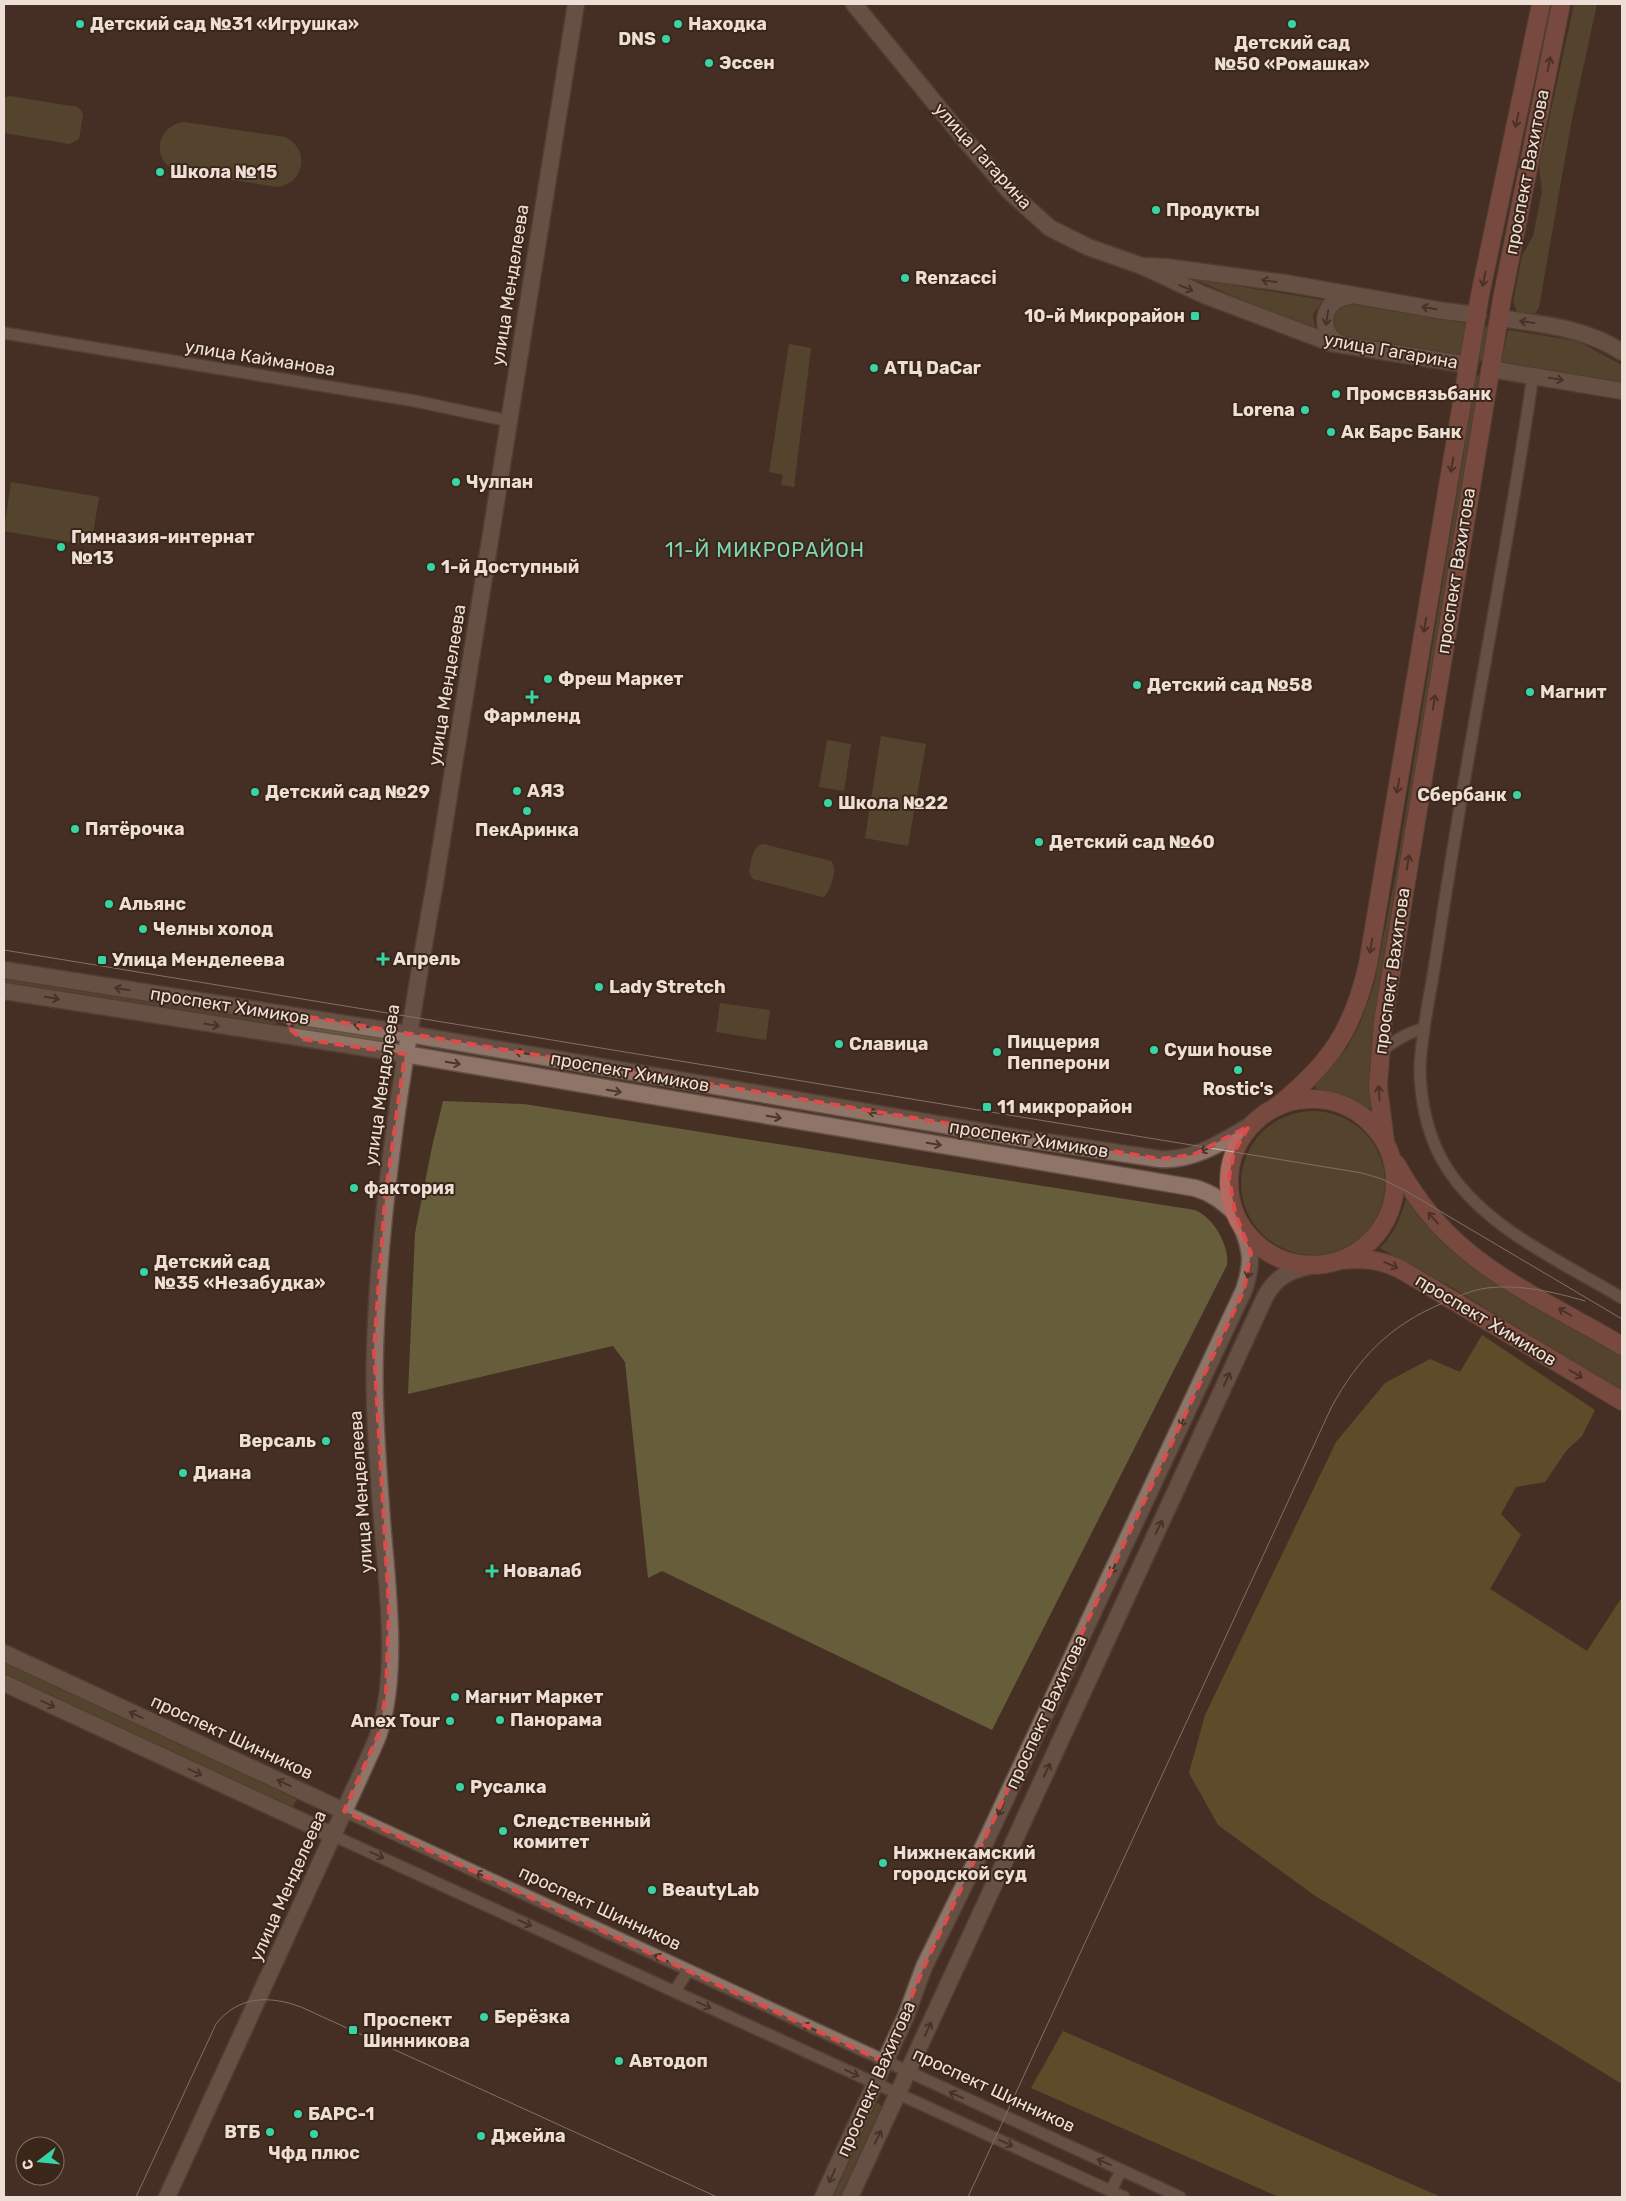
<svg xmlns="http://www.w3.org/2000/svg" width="1626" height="2201" font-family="Rubik,sans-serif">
  <rect width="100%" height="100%" fill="#463024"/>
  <!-- green -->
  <g fill="#665e3b">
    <path d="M1574,4H1597L1572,119L1539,307C1534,318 1528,316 1518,314L1513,302L1522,256L1533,236L1542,192L1539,166Z"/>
    <path d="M10,96L77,107L81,110L83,115L79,139L70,144L4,133V98Z"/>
    <path d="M184,122L285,137C310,149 305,183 278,187L176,171C151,160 156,126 184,122Z"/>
    <path d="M1194,279L1323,300L1313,314L1315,331Z"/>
    <path d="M1344,303L1468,324L1463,357L1339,336C1328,321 1333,314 1344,303Z"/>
    <path d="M1484,326L1491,327L1485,362L1478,361Z"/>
    <path d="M1508,330L1577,341L1622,365V384L1501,364Z"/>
    <path d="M789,344L811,348L794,487L781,485L783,475L769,472Z"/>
    <path d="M1476,375L1482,376L1373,1032L1369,1074L1373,1105L1369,1109L1344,1095L1316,1089L1315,1085L1347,1048L1359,1026L1374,985L1396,872Z"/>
    <path d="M11,482L99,497L91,546L4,531Z"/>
    <path d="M881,736L926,744L908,846L865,838Z"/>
    <path d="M827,740L851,744L844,791L819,787Z"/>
    <path d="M763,844L831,861C838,868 831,889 825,896L822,897L753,879L749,872C751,862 752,846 763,844Z"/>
    <path d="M4,978L277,1021L276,1026L4,983Z"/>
    <path d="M720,1003L770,1010L766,1040L716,1032Z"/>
    <path d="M296,1023L395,1039L394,1044L295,1029L294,1024Z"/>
    <path d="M443,1101L524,1104L1195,1210C1213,1217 1230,1246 1227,1265L992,1730L662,1571L648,1578L625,1362L613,1346L408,1394L415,1233L432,1147Z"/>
    <circle cx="1313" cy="1183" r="72"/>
    <path d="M1406,1199L1410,1202L1422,1220L1442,1240L1492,1279L1622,1356V1391L1453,1288L1380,1248C1394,1234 1400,1219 1406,1199Z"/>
    <path d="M4,1657L299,1795L291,1810L4,1676Z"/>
    <path d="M879,2103L882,2107L841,2197H833L876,2104Z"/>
  </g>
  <!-- forest -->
  <g fill="#7c6e31">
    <path d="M1482,1335L1595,1410L1582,1436L1566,1451L1545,1482L1516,1487L1501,1514L1521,1535L1490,1589L1587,1651L1622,1597V2084L1314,1895L1218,1825L1189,1773L1205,1715L1336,1442L1385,1383L1430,1359L1460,1372Z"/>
    <path d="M1063,2031L1441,2197H1279L1031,2088Z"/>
  </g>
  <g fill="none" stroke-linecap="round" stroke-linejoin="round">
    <!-- street casing -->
    <g stroke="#624f45" stroke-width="14">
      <g id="street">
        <path d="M4,333L415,401L509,421"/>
        <path d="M1533,375C1509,542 1475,708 1449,874C1443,910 1438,946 1432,981C1427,1010 1421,1039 1420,1068C1420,1098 1427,1132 1441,1158C1477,1225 1559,1260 1622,1298"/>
        <path d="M1379,1053C1393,1041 1406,1033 1424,1028"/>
        <path d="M344,1811L1180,2197"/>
        <path d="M332,1835L1124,2197"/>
        <path d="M678,1993V1986L688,1971"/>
        <path d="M1111,2191L1121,2170"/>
      </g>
    </g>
    <!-- secondary casing -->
    <g stroke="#624f45" stroke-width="19">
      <g id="secondary">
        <path d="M854,4L966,141L1010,192L1050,228L1088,247L1142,266L1204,295L1331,343L1469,365"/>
        <path d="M1147,266L1166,267L1285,283L1444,311L1478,315"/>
        <path d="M1499,318C1542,324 1585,328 1622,352"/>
        <path d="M1341,344C1324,337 1319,314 1334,302C1340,297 1347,297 1353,295"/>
        <path d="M1490,369L1622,391"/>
        <path d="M4,970L385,1030L1020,1138L1160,1159C1193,1161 1221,1143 1249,1126"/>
        <path d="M4,991L405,1054L1195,1188C1212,1193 1222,1201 1235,1213"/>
        <path d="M4,1653L344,1811"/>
        <path d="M4,1683L332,1835"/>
        <path d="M167,2197L367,1761C371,1752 376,1742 379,1733C399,1671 387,1585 382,1521C378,1464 373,1406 375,1349C378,1242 392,1135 410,1029C418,982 425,936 434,889L576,4"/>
        <path d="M823,2197L906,2016L924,1967L985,1843L1244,1290C1253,1263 1252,1251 1241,1225"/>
        <path d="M850,2197L1265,1297C1276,1277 1288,1271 1310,1266"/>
      </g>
    </g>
    <!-- primary casing -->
    <g stroke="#624f45" stroke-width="20">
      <g id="primary">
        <circle cx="1312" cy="1182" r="83"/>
        <path d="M1275,1108C1329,1065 1353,1031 1368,964L1480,295L1541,4"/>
        <path d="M1385,1141L1378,1086L1383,1022L1502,299L1561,4"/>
        <path d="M1396,1164C1410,1189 1426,1212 1446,1232C1493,1280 1564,1311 1622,1346"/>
        <path d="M1344,1260C1365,1258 1381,1260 1400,1269L1622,1401"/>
      </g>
    </g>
    <!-- street -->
    <use href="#street" stroke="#8f7568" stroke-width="11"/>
    <!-- secondary -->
    <use href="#secondary" stroke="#8f7568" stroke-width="16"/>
    <!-- primary -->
    <use href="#primary" stroke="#b56960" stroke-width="18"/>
    <!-- tram -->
    <g stroke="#cbbab2" stroke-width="1">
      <path d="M4,950L1362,1173L1382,1179L1406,1191L1622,1319"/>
      <path d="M136,2197L216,2024C238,1996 269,1995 301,2007L717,2197"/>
      <path d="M968,2197L1331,1408C1358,1358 1390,1325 1443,1303C1457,1297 1471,1290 1487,1288C1520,1284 1554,1292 1585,1301"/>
    </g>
  </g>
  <!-- one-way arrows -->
  <defs><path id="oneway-shaft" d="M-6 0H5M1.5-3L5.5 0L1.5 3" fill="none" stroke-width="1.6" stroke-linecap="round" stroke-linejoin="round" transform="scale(1.25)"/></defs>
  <g stroke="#533328">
    <use href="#oneway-shaft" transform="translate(1549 64) rotate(-79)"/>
    <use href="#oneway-shaft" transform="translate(1517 120) rotate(102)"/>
    <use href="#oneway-shaft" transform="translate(1484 279) rotate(102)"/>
    <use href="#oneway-shaft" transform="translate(1452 465) rotate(100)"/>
    <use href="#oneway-shaft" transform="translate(1425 625) rotate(100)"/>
    <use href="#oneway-shaft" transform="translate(1434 702) rotate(-81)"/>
    <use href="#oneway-shaft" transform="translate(1398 786) rotate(100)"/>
    <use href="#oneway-shaft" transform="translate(1408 862) rotate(-81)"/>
    <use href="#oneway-shaft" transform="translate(1371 946) rotate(100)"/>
    <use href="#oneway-shaft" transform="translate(1379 1093) rotate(-95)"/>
    <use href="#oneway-shaft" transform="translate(1433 1218) rotate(-131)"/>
    <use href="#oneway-shaft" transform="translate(1391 1265) rotate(25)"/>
    <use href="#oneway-shaft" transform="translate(1565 1312) rotate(-150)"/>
    <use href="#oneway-shaft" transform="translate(1576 1374) rotate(31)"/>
  </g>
  <g stroke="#4c362a">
    <use href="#oneway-shaft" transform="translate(1269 281) rotate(-172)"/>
    <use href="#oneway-shaft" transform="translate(1186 288) rotate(23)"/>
    <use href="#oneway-shaft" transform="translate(1429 308) rotate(-170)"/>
    <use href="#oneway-shaft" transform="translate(1327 318) rotate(99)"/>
    <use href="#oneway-shaft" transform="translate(1527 322) rotate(-172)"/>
    <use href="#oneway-shaft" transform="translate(1556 379) rotate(10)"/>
    <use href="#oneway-shaft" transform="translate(122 989) rotate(-171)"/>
    <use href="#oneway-shaft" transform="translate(52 998) rotate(9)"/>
    <use href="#oneway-shaft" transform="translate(212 1025) rotate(9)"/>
    <use href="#oneway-shaft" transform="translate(361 1026) rotate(-171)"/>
    <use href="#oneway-shaft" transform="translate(522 1053) rotate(-170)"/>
    <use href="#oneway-shaft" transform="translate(453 1063) rotate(10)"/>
    <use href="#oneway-shaft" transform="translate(614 1091) rotate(10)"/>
    <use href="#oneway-shaft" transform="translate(875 1113) rotate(-170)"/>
    <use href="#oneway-shaft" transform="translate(774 1117) rotate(9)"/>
    <use href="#oneway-shaft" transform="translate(934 1144) rotate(10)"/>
    <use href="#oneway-shaft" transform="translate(1207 1149) rotate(156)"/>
    <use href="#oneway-shaft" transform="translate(1249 1271) rotate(103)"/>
    <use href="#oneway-shaft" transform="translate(1227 1379) rotate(-65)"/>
    <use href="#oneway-shaft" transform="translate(1183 1420) rotate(115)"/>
    <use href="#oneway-shaft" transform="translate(1159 1527) rotate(-65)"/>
    <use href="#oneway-shaft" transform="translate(1114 1567) rotate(115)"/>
    <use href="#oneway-shaft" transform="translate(48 1704) rotate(25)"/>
    <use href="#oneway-shaft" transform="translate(136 1715) rotate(-155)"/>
    <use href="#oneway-shaft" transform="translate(1047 1770) rotate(-65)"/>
    <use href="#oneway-shaft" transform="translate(195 1772) rotate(25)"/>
    <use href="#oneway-shaft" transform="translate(284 1783) rotate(-155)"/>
    <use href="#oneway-shaft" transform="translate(1001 1809) rotate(115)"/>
    <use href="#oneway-shaft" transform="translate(377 1855) rotate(24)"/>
    <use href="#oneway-shaft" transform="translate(482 1875) rotate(-155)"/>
    <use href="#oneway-shaft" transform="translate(525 1923) rotate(24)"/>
    <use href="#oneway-shaft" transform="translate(661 1958) rotate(-155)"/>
    <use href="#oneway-shaft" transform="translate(704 2005) rotate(25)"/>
    <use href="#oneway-shaft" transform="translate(809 2027) rotate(-155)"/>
    <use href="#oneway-shaft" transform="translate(928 2029) rotate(-65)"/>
    <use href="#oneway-shaft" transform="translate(852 2073) rotate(25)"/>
    <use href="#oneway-shaft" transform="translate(956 2095) rotate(-155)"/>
    <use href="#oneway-shaft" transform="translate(878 2137) rotate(-65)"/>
    <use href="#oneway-shaft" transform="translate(1006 2143) rotate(25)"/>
    <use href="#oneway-shaft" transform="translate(1104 2162) rotate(-156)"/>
    <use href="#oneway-shaft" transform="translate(832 2176) rotate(114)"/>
  </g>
  <!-- marked area -->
  <path d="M0 0H1626V2201H0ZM309,1017L1160,1159L1193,1155L1249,1126L1234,1152L1229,1177L1235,1213L1251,1253L1244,1290L924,1967L884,2062L344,1811L379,1733L386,1694L389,1609L374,1350L385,1199L405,1054L302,1039L287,1027L290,1021Z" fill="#463024" fill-opacity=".55" fill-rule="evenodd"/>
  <path fill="none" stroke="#db4c4b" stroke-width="4" stroke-dasharray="10 6" stroke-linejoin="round" d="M309,1017L1160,1159L1193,1155L1249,1126L1234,1152L1229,1177L1235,1213L1251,1253L1244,1290L924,1967L884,2062L344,1811L379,1733L386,1694L389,1609L374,1350L385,1199L405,1054L302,1039L287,1027L290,1021Z"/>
  <!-- markers -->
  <g fill="#37d4a6" stroke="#3b261a" stroke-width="2">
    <circle cx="80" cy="24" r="5"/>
    <circle cx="678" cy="24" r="5"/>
    <circle cx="1292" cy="24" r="5"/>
    <circle cx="666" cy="39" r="5"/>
    <circle cx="709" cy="63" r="5"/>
    <circle cx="160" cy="172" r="5"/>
    <circle cx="1156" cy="210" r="5"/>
    <circle cx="905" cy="278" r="5"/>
    <rect x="1190" y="311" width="10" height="10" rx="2.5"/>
    <circle cx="874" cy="368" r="5"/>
    <circle cx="1336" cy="394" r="5"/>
    <circle cx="1305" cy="410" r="5"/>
    <circle cx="1331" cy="432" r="5"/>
    <circle cx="456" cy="482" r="5"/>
    <circle cx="61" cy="547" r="5"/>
    <circle cx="431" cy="567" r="5"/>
    <circle cx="548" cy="679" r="5"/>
    <circle cx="1137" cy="685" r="5"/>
    <circle cx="1530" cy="692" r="5"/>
    <path d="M529.5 689.5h5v5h5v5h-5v5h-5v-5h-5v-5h5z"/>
    <circle cx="517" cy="791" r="5"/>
    <circle cx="255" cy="792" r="5"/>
    <circle cx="1517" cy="795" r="5"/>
    <circle cx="828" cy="803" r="5"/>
    <circle cx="527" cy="811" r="5"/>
    <circle cx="75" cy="829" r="5"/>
    <circle cx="1039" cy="842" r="5"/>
    <circle cx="109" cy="904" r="5"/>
    <circle cx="143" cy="929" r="5"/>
    <path d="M380.5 951.5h5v5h5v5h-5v5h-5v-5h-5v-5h5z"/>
    <rect x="97" y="955" width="10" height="10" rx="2.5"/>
    <circle cx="599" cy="987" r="5"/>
    <circle cx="839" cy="1044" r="5"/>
    <circle cx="1154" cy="1050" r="5"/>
    <circle cx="997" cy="1052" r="5"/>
    <circle cx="1238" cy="1070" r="5"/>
    <rect x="982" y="1102" width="10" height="10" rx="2.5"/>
    <circle cx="354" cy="1188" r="5"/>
    <circle cx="144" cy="1272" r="5"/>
    <circle cx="326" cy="1441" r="5"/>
    <circle cx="183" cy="1473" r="5"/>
    <path d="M489.5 1563.5h5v5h5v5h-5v5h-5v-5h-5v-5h5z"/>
    <circle cx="455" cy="1697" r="5"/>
    <circle cx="500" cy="1720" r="5"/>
    <circle cx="450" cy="1721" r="5"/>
    <circle cx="460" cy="1787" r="5"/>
    <circle cx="503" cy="1831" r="5"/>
    <circle cx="883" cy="1863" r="5"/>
    <circle cx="652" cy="1890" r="5"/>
    <circle cx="484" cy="2017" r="5"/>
    <rect x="348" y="2025" width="10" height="10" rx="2.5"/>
    <circle cx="619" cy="2061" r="5"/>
    <circle cx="298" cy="2114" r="5"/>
    <circle cx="270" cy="2132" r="5"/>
    <circle cx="314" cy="2134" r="5"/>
    <circle cx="481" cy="2136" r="5"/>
  </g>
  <g text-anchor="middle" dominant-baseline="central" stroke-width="4" stroke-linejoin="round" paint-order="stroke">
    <!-- poi labels -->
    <g font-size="18" font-weight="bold" fill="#edded6" stroke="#3b261a" text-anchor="start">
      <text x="90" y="24">Детский сад №31 «Игрушка»</text>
      <text x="688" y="24">Находка</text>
      <text x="656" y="39" text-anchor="end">DNS</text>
      <text x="1292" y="43" text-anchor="middle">Детский сад<tspan x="1292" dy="21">№50 «Ромашка»</tspan></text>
      <text x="719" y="63">Эссен</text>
      <text x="170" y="172">Школа №15</text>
      <text x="1166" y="210">Продукты</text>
      <text x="915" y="278">Renzacci</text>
      <text x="1185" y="316" text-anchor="end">10-й Микрорайон</text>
      <text x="884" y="368">АТЦ DaСar</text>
      <text x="1346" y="394">Промсвязьбанк</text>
      <text x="1295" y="410" text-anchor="end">Lorena</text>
      <text x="1341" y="432">Ак Барс Банк</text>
      <text x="466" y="482">Чулпан</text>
      <text x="71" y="537">Гимназия-интернат<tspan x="71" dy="21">№13</tspan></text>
      <text x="441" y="567">1-й Доступный</text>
      <text x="558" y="679">Фреш Маркет</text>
      <text x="1147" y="685">Детский сад №58</text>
      <text x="1540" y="692">Магнит</text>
      <text x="532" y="716" text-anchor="middle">Фармленд</text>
      <text x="527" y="791">АЯЗ</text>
      <text x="265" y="792">Детский сад №29</text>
      <text x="1507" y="795" text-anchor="end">Сбербанк</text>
      <text x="838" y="803">Школа №22</text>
      <text x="85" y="829">Пятёрочка</text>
      <text x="527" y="830" text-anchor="middle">ПекАринка</text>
      <text x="1049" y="842">Детский сад №60</text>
      <text x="119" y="904">Альянс</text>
      <text x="153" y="929">Челны холод</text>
      <text x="393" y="959">Апрель</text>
      <text x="112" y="960">Улица Менделеева</text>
      <text x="609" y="987">Lady Stretch</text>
      <text x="1007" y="1042">Пиццерия<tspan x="1007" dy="21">Пепперони</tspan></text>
      <text x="849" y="1044">Славица</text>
      <text x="1164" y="1050">Суши house</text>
      <text x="1238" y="1089" text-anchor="middle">Rostic's</text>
      <text x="997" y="1107">11 микрорайон</text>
      <text x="364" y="1188">фактория</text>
      <text x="154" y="1262">Детский сад<tspan x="154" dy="21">№35 «Незабудка»</tspan></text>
      <text x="316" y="1441" text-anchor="end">Версаль</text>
      <text x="193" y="1473">Диана</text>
      <text x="503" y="1571">Новалаб</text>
      <text x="465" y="1697">Магнит Маркет</text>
      <text x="510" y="1720">Панорама</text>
      <text x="440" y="1721" text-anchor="end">Anex Tour</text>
      <text x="470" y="1787">Русалка</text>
      <text x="513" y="1821">Следственный<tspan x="513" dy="21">комитет</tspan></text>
      <text x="893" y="1853">Нижнекамский<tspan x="893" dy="21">городской суд</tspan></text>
      <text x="662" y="1890">BeautyLab</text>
      <text x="494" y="2017">Берёзка</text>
      <text x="363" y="2020">Проспект<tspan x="363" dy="21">Шинникова</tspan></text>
      <text x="629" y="2061">Автодоп</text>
      <text x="308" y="2114">БАРС-1</text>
      <text x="260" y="2132" text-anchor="end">ВТБ</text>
      <text x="491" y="2136">Джейла</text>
      <text x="314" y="2153" text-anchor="middle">Чфд плюс</text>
    </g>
    <!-- street labels -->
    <g font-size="18" fill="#edded6" stroke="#3b261a">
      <text transform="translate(983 156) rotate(48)">улица Гагарина</text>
      <text transform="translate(1527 172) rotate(-79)">проспект Вахитова</text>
      <text transform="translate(510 285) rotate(-81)">улица Менделеева</text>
      <text transform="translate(1391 351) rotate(10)">улица Гагарина</text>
      <text transform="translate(260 358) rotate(9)">улица Кайманова</text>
      <text transform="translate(1456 571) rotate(-81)">проспект Вахитова</text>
      <text transform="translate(447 685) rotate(-81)">улица Менделеева</text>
      <text transform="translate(1392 971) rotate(-82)">проспект Вахитова</text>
      <text transform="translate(230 1006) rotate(9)">проспект Химиков</text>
      <text transform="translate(630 1072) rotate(10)">проспект Химиков</text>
      <text transform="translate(382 1085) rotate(-82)">улица Менделеева</text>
      <text transform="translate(1029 1139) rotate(9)">проспект Химиков</text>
      <text transform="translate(1486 1320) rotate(31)">проспект Химиков</text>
      <text transform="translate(361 1492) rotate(-94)">улица Менделеева</text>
      <text transform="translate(1046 1712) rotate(-65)">проспект Вахитова</text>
      <text transform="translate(232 1737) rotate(25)">проспект Шинников</text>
      <text transform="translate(288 1886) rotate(-66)">улица Менделеева</text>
      <text transform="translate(600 1908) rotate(25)">проспект Шинников</text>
      <text transform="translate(876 2079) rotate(-66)">проспект Вахитова</text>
      <text transform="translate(994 2090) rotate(25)">проспект Шинников</text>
    </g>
    <!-- quarter labels -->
    <g font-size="20" letter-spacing="1" fill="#7cd7b6" stroke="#3b261a">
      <text x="765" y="550">11-Й МИКРОРАЙОН</text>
    </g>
  </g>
  <!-- border -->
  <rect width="1626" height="2201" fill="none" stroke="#edded6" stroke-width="10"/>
  <!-- north arrow -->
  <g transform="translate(40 2161) rotate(254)"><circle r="24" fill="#3b261a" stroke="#827065"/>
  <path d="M0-4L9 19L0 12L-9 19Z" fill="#37d4a6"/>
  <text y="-8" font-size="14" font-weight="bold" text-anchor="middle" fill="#edded6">С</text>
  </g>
</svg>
